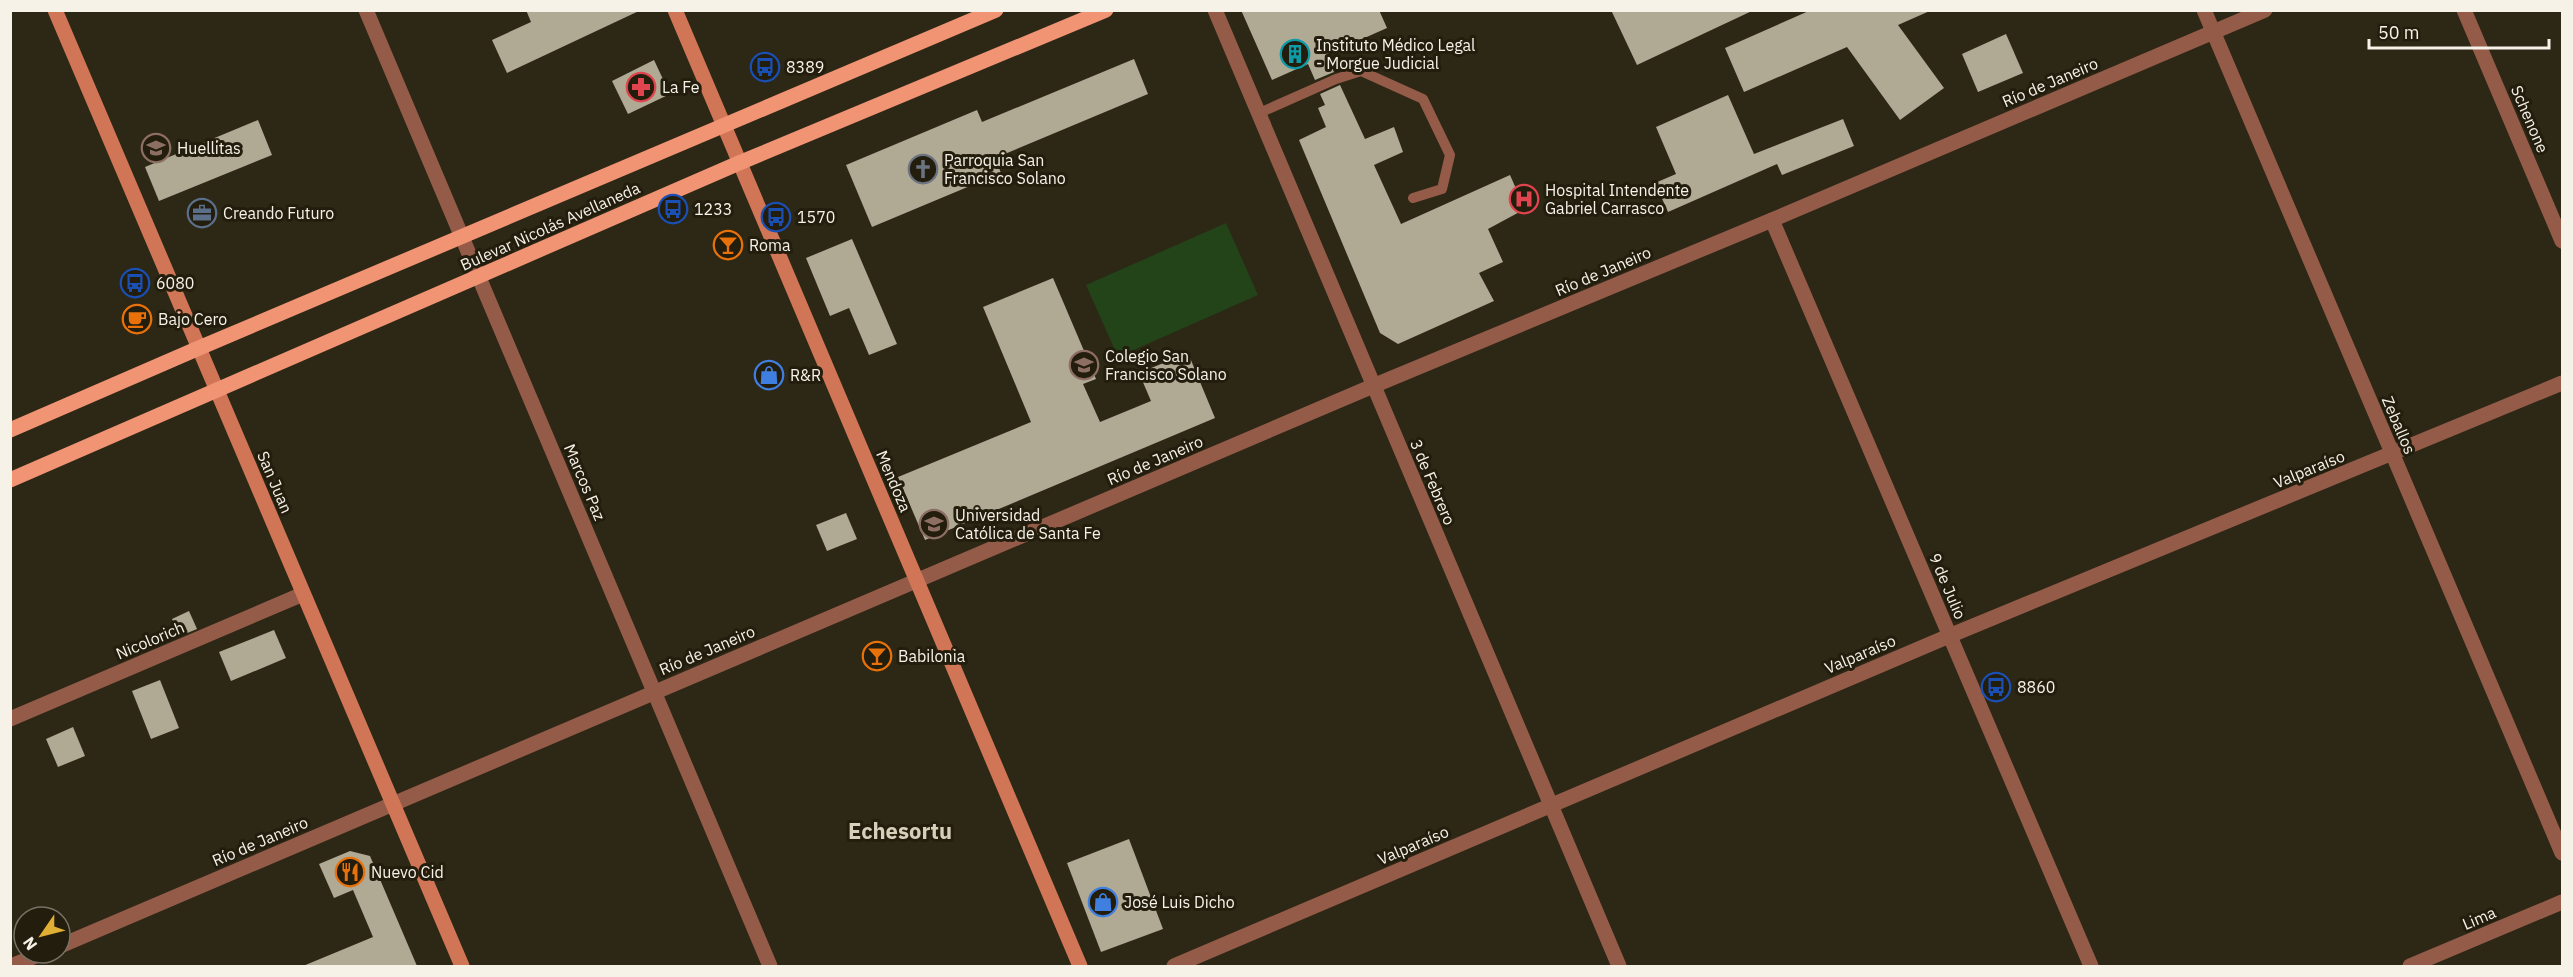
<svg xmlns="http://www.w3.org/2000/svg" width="2573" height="977" font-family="'IBM Plex Sans',sans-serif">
  <rect width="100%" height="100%" fill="#2d2716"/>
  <!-- green -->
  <path fill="#234319" d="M1226,223L1258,295L1118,357L1086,285Z"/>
  <!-- building -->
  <g fill="#b0a994">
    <path d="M526,10H641L507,73L492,40L531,22Z"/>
    <path d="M1241,10H1379L1387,28L1326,55L1334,72L1315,80L1308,64L1272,80Z"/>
    <path d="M1611,10H1754L1637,65Z"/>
    <path d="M1811,10H1932L1898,25L1944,88L1900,120L1847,47L1744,92L1725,48Z"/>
    <path d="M2006,34L2023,73L1978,92L1962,54Z"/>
    <path d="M1134,59L1148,94L995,158L1001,173L872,227L846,165L977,110L982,122Z"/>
    <path d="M654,60L670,94L628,114L612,81Z"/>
    <path d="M1340,85L1365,139L1394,127L1403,152L1374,165L1401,224L1510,175L1525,209L1488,229L1503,262L1479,273L1494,301L1398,344L1380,333L1299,140L1326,127L1318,108L1325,105L1320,94Z"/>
    <path d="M1728,95L1754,154L1843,119L1854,146L1782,175L1777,164L1668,212L1655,183L1676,174L1656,127Z"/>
    <path d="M258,120L272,155L159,201L145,167Z"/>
    <path d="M852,239L897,344L869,355L849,308L830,316L806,258Z"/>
    <path d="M1053,278L1096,379L1083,384L1100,422L1151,401L1139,373L1188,353L1215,418L925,540L898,477L1031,422L983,307Z"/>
    <path d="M846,513L857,539L827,551L816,525Z"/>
    <path d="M189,611L197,629L180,636L172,619Z"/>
    <path d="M274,630L286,658L231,681L219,652Z"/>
    <path d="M160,680L179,728L151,739L132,691Z"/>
    <path d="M73,727L85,756L58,767L46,739Z"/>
    <path d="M1129,839L1163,929L1101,952L1067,863Z"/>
    <path d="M350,851L370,856L417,966H303L373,937L353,890L334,898L319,864Z"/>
  </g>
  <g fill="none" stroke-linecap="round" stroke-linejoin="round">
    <!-- service -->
    <path stroke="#945b48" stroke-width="10" d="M1257,114L1336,79L1361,71L1423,99L1450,155L1442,189L1413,198"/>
    <!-- minor -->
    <g stroke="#945b48" stroke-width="15">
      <path d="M366,10L770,966"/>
      <path d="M1215,10L1619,966"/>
      <path d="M2204,10L2562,853"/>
      <path d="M2464,10L2562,241"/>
      <path d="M1772,220L2091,966"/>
      <path d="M10,719L303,594"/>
      <path d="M60,946L1373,386L1772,220L2265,10"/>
      <path d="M11,966L43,953"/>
      <path d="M1174,966L1949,636L2562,383"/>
      <path d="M2410,966L2562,902"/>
    </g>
    <!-- secondary -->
    <g stroke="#d07657" stroke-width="15">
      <path d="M55,10L462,966"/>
      <path d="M675,10L1080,966"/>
    </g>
    <!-- primary -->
    <g stroke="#f19474" stroke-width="15">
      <path d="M10,430L199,348L996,10"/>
      <path d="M10,480L739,163L1106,10"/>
    </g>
  </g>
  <!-- icons -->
  <defs>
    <g id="building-ring" transform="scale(1.5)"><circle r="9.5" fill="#231d0d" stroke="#0f9aa8" stroke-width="1.5"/><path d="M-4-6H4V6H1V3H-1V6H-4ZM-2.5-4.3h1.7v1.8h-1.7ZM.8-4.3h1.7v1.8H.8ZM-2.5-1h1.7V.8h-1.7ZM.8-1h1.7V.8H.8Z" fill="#0f9aa8"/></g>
    <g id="bus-ring" transform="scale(1.5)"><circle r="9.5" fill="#231d0d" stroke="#1a4fb4" stroke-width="1.5"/><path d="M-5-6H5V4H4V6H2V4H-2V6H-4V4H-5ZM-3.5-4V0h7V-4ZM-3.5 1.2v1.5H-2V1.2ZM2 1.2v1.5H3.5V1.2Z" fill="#1a4fb4"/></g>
    <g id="pharmacy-ring" transform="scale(1.5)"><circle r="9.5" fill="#231d0d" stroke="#e0444e" stroke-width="1.5"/><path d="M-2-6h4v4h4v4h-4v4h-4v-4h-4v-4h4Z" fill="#e0444e"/></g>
    <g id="school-ring" transform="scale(1.5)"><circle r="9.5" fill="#231d0d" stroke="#8d6e63" stroke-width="1.5"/><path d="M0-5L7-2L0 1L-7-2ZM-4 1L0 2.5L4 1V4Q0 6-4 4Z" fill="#8d6e63"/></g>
    <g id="church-ring" transform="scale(1.5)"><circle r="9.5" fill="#231d0d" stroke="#6b7280" stroke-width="1.5"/><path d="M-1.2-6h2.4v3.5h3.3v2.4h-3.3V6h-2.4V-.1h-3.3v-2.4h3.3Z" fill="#6b7280"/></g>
    <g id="hospital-ring" transform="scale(1.5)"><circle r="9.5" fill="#231d0d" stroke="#e0444e" stroke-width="1.5"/><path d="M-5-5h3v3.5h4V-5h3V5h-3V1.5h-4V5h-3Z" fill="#e0444e"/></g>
    <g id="office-ring" transform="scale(1.5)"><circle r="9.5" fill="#231d0d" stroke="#5c6f8a" stroke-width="1.5"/><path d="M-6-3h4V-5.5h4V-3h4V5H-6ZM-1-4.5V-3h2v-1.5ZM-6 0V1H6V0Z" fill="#5c6f8a"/></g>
    <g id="bar-ring" transform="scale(1.5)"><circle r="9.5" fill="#231d0d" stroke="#e8710a" stroke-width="1.5"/><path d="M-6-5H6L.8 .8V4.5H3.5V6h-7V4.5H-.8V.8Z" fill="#e8710a"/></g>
    <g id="cafe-ring" transform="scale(1.5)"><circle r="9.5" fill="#231d0d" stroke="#e8710a" stroke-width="1.5"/><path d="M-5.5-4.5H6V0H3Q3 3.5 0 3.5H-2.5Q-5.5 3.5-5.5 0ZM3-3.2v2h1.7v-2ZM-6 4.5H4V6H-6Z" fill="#e8710a"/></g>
    <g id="shop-ring" transform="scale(1.5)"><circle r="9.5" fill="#231d0d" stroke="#3f7fe0" stroke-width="1.5"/><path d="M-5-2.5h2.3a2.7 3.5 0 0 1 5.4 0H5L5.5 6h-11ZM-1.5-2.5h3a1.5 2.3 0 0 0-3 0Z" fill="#3f7fe0"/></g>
    <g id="university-ring" transform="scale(1.5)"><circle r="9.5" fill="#231d0d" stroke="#8d6e63" stroke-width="1.5"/><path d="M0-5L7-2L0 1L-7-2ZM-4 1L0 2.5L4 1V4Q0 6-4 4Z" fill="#8d6e63"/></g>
    <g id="restaurant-ring" transform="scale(1.5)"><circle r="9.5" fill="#231d0d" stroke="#e8710a" stroke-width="1.5"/><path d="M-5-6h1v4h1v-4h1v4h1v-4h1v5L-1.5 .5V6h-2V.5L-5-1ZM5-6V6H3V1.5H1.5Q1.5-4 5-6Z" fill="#e8710a"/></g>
  </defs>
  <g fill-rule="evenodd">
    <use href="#building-ring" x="1295" y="54"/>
    <use href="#bus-ring" x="765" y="67"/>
    <use href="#pharmacy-ring" x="641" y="87"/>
    <use href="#school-ring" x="156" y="148"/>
    <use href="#church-ring" x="923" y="169"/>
    <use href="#hospital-ring" x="1524" y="199"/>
    <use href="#bus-ring" x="673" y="209"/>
    <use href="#office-ring" x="202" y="213"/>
    <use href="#bus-ring" x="776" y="217"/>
    <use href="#bar-ring" x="728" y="245"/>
    <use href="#bus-ring" x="135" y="283"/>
    <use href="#cafe-ring" x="137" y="319"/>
    <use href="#school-ring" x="1084" y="365"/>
    <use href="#shop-ring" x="769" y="375"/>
    <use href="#university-ring" x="934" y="524"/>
    <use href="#bar-ring" x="877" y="656"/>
    <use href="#bus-ring" x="1996" y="687"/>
    <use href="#restaurant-ring" x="350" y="872"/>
    <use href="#shop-ring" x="1103" y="902"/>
  </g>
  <g text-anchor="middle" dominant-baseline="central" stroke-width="6" stroke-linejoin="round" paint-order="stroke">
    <!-- poi labels -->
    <g font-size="16" fill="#f6f2e8" stroke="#231d0d" text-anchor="start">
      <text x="1316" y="45">Instituto Médico Legal<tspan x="1316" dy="18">- Morgue Judicial</tspan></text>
      <text x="786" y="67">8389</text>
      <text x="662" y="87">La Fe</text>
      <text x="177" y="148">Huellitas</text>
      <text x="944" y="160">Parroquia San<tspan x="944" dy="18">Francisco Solano</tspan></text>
      <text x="1545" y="190">Hospital Intendente<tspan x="1545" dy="18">Gabriel Carrasco</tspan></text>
      <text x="694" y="209">1233</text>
      <text x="223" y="213">Creando Futuro</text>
      <text x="797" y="217">1570</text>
      <text x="749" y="245">Roma</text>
      <text x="156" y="283">6080</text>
      <text x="158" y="319">Bajo Cero</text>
      <text x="1105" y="356">Colegio San<tspan x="1105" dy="18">Francisco Solano</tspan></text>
      <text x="790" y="375">R&amp;R</text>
      <text x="955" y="515">Universidad<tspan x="955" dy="18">Católica de Santa Fe</tspan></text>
      <text x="898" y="656">Babilonia</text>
      <text x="2017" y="687">8860</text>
      <text x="371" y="872">Nuevo Cid</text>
      <text x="1124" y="902">José Luis Dicho</text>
    </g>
    <!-- street labels -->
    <g font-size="16" fill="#f6f2e8" stroke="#231d0d">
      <text transform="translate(2050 82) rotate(-23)">Río de Janeiro</text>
      <text transform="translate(2530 119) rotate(67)">Schenone</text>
      <text transform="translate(550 226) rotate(-24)">Bulevar Nicolás Avellaneda</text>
      <text transform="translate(1603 271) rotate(-23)">Río de Janeiro</text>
      <text transform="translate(2399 425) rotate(67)">Zeballos</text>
      <text transform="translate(1155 460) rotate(-23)">Río de Janeiro</text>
      <text transform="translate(2309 469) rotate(-22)">Valparaíso</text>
      <text transform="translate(894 481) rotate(67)">Mendoza</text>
      <text transform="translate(275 482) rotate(67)">San Juan</text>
      <text transform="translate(585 482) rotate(67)">Marcos Paz</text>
      <text transform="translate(1433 482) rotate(67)">3 de Febrero</text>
      <text transform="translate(1948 586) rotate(67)">9 de Julio</text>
      <text transform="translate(150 640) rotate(-23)">Nicolorich</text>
      <text transform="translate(707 650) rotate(-23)">Río de Janeiro</text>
      <text transform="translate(1860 654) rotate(-23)">Valparaíso</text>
      <text transform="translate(260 841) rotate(-23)">Río de Janeiro</text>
      <text transform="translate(1413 845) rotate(-23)">Valparaíso</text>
      <text transform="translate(2479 918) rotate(-23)">Lima</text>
    </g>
    <!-- district labels -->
    <g font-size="22" font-weight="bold" fill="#d6cfb9" stroke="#231d0d">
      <text x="900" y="830">Echesortu</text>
    </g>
  </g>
  <!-- border -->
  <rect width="2573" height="977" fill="none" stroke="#f6f2e8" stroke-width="24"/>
  <!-- north arrow -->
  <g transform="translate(42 935) rotate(235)"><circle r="28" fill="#231d0d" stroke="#777265" stroke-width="1.5"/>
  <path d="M0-4.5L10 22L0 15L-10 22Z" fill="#e1af34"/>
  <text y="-9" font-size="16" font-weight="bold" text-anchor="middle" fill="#f6f2e8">N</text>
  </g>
  <!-- scale -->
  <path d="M2369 39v9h180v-9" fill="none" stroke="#f6f2e8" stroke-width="3"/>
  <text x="2378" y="39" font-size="18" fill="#f6f2e8" stroke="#231d0d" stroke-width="4.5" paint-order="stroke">50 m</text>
</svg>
